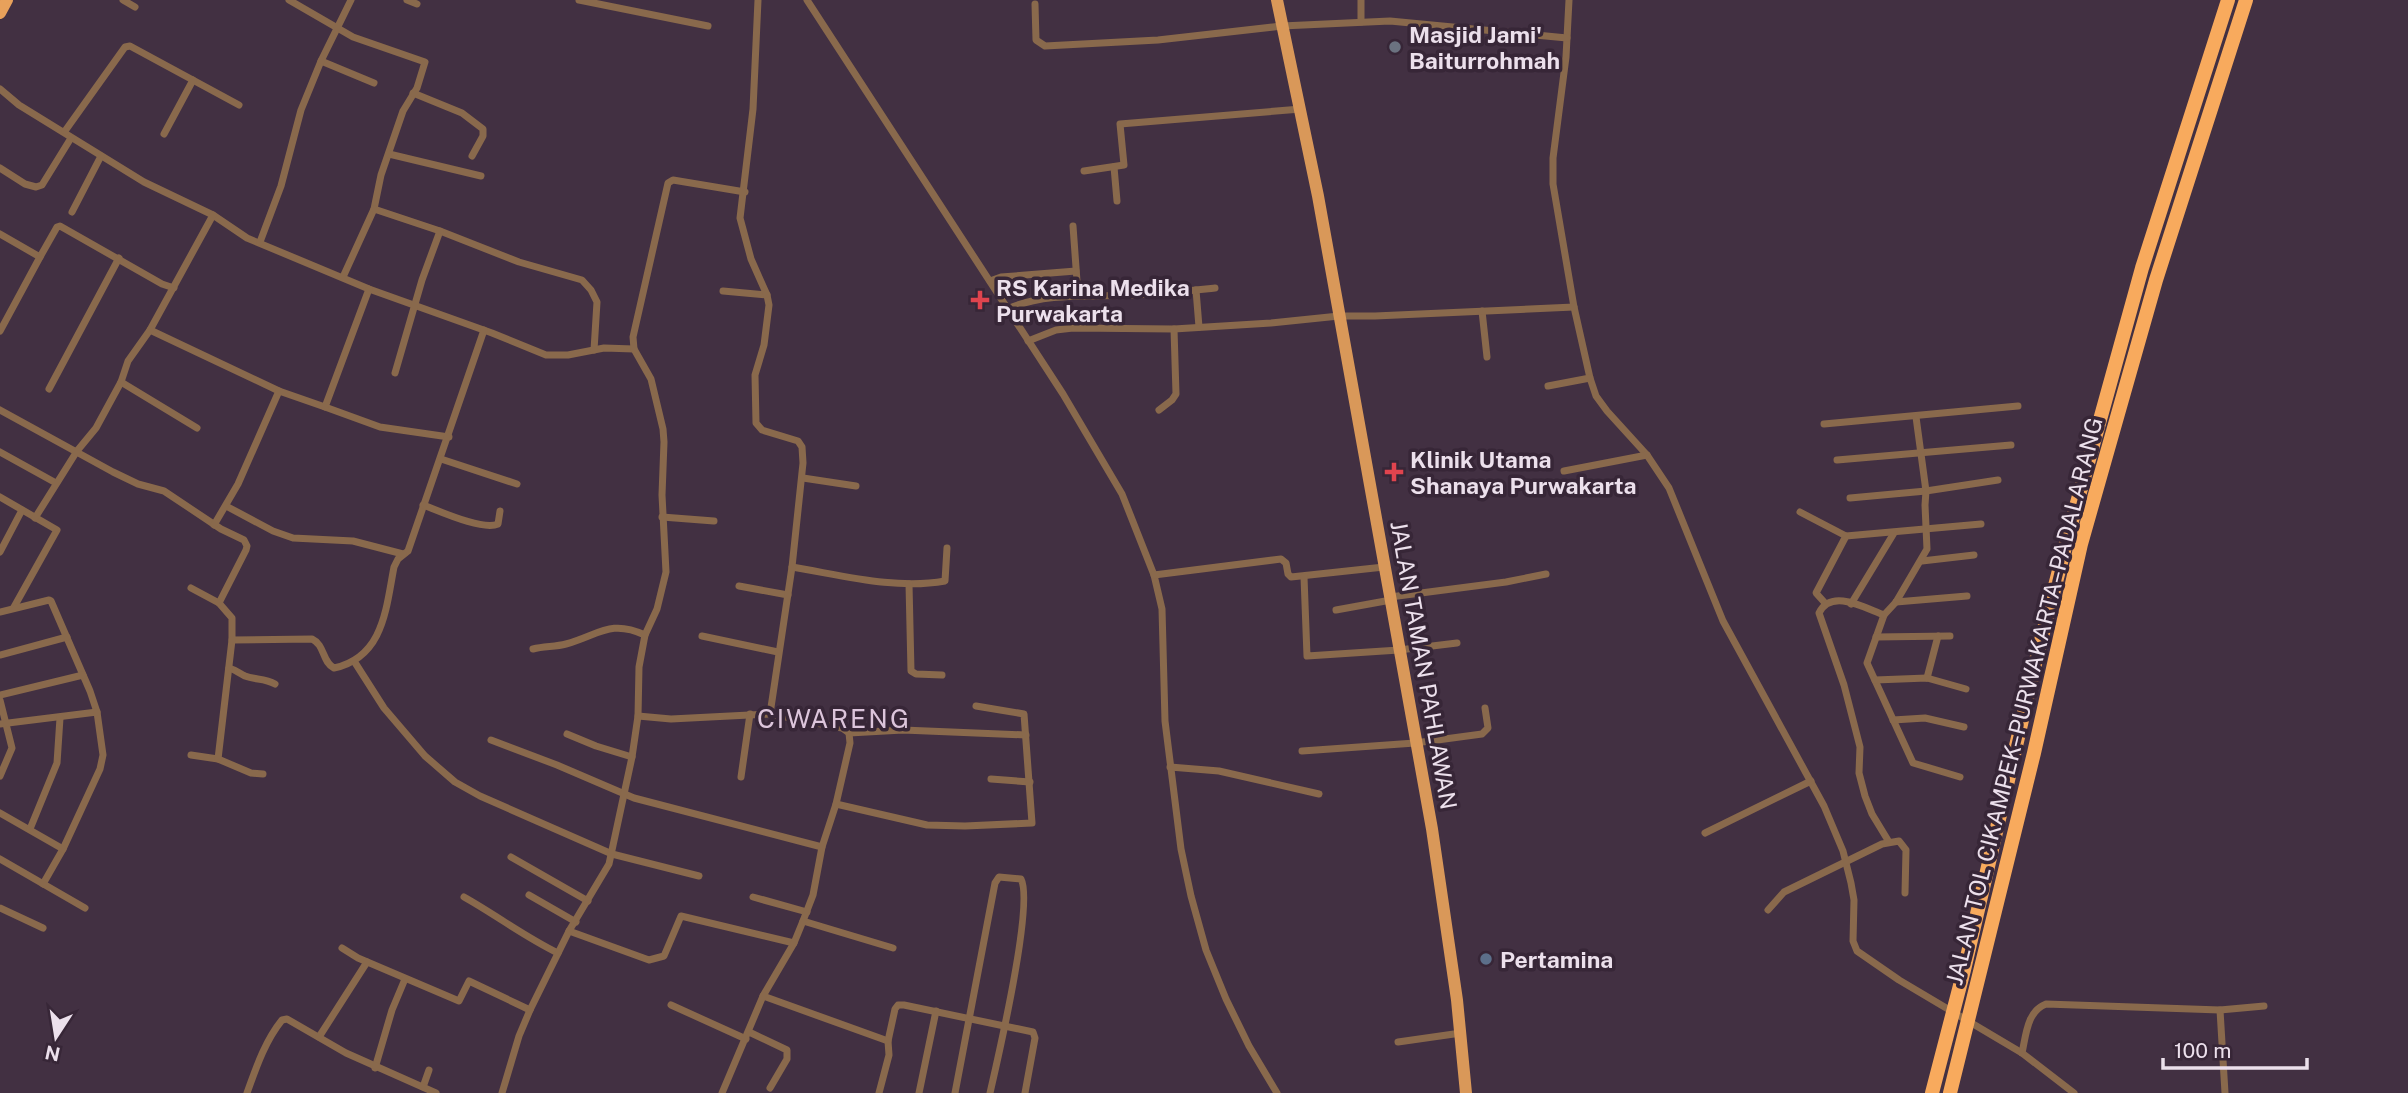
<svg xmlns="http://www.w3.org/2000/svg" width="2408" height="1093" font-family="'Public Sans',sans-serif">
  <rect width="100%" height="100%" fill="#423042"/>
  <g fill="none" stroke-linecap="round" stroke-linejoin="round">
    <!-- minor -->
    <g stroke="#89694c" stroke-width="7">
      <path d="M123,0L135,7"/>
      <path d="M289,0L353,37L425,62L417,88L403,111L381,175L374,209L343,277"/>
      <path d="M407,0L417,4"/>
      <path d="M579,0L708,26"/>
      <path d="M807,0L1063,394L1122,494L1154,575L1162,609L1165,721L1181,849L1191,896L1206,950L1226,999L1249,1046L1277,1093"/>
      <path d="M1361,0V22"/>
      <path d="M1569,0L1566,57L1553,158V184L1574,307L1590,378L1596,396L1607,411L1647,455L1669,488L1723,621L1824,806L1843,851L1851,883L1854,900L1853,941L1857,951L1899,980L2022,1053L2074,1093"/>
      <path d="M1035,4L1036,40L1045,46L1158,40L1282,26L1390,21L1567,38"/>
      <path d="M321,61L374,83"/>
      <path d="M0,89L19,105L144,182L213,215L247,238L369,289L492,333L546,355H568L604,348L634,349"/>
      <path d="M413,93L462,113L483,129V136L472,156"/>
      <path d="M65,131L125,47L130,46L239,105"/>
      <path d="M164,134L193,80"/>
      <path d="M389,154L481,176"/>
      <path d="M1114,167L1117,201"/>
      <path d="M0,168L25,184L36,187L42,185L71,138"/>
      <path d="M1084,171L1124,165L1120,124L1301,109"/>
      <path d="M374,209L440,231L519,262L582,280L591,290L597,302L594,350"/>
      <path d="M72,212L101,156"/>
      <path d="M1073,226L1078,295"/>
      <path d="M0,234L40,257L57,227L60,226L162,284L174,288"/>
      <path d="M260,242L281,186L301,110L321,61L351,0"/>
      <path d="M990,281L1001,277L1076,271"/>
      <path d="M1196,290L1199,327"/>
      <path d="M723,291L767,295"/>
      <path d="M1007,309C1047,292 1090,297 1132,295C1160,294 1187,291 1215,288"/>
      <path d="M1482,311L1487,357"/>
      <path d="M150,330L279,391"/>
      <path d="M0,331L40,257"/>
      <path d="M1028,341L1056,330L1073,328L1174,329L1271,323L1339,316H1375L1574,307"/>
      <path d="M395,373L422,280L440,231"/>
      <path d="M121,382L197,428"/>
      <path d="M1548,386L1590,378"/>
      <path d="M49,389L119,258"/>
      <path d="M325,407L380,427L449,437"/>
      <path d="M0,410L113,472L138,484L164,491L221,529L244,540L247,546L246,550L219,603L232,618V640L312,639C325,645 322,662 334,668C384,657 386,608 394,567L398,559L408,551L484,330"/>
      <path d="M1159,410L1172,400L1176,394L1174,329"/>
      <path d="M1824,424L2018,406"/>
      <path d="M0,452L56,483"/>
      <path d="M441,459L517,484"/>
      <path d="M1837,460L2011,445"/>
      <path d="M1564,471L1647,455"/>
      <path d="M803,478L856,486"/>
      <path d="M0,497L57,530L14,607"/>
      <path d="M1850,498L1926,491L1998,480"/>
      <path d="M423,505C439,511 483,531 498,524L500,511"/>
      <path d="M226,506L273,531L293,538L353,541L403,554"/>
      <path d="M1800,512L1846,536L1981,524"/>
      <path d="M662,517L714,521"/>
      <path d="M35,518L77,451L96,428L121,382L128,361L150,330L213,215"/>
      <path d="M214,525L238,484L279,391L325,407L369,289"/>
      <path d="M0,552L22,510"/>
      <path d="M1922,561L1974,555"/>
      <path d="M792,567C841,575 895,590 945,581L947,548"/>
      <path d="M1154,575L1281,559L1286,563L1288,574L1291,577L1384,567"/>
      <path d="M1304,577L1307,656L1399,650L1457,643"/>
      <path d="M909,584L911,671L916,674L942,675"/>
      <path d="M739,586L788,595"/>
      <path d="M191,588L219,603"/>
      <path d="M1390,597L1506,582L1546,574"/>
      <path d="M1896,602L1967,596"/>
      <path d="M1825,603L1816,593L1846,536"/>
      <path d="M1851,604L1894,533"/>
      <path d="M1336,610L1391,600"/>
      <path d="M0,612L49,600L51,601L90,691L97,712L103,755L100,769L63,849L43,884"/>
      <path d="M1884,615L1867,663L1913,763L1960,777"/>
      <path d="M702,636L778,652"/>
      <path d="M1876,637L1950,636"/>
      <path d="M533,649C544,646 555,647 566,644C599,635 610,619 645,635"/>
      <path d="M0,655L67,637"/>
      <path d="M354,661L384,708L425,756L455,782L480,796L612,854L699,876"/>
      <path d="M229,668C236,670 239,673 245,676C255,680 265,678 275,684"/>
      <path d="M1927,678L1938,636"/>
      <path d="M1875,680L1927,678L1966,689"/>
      <path d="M0,695L83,675"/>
      <path d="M0,700L12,748L0,776"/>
      <path d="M638,716L671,719L770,714"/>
      <path d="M1893,720L1925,718L1964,727"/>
      <path d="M0,724L97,712"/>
      <path d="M849,733L903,730L1026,735"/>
      <path d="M567,734L596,746L632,757"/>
      <path d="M491,740L557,765L634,798L822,847"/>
      <path d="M1302,751L1415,743L1482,734L1488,728L1485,708"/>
      <path d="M191,755L218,759L251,773L263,774"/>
      <path d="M218,759L232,640"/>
      <path d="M1170,767L1219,771L1319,794"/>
      <path d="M741,777L750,714"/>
      <path d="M991,779L1030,782"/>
      <path d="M836,804L927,825L965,826L1032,823L1024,714L976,706"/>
      <path d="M0,813L63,849"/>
      <path d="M30,829L57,763L60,718"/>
      <path d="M1705,833L1811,781"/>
      <path d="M1889,842L1872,814L1865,796L1859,773L1860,747L1844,685L1819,613C1831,588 1865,608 1884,615L1896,602L1927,549L1925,505L1926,491L1916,417"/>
      <path d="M511,857L588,901"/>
      <path d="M0,859L85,908"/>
      <path d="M529,895L576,922"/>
      <path d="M464,897C496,915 525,937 558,953"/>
      <path d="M753,897L807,912"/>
      <path d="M0,908L43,928"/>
      <path d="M1768,910L1784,892L1882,844L1899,841L1906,850L1905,893"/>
      <path d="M803,921L893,948"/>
      <path d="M569,931L649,960L664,956L681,916L794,943"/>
      <path d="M342,948L358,958L459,1001L469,981L530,1010"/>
      <path d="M763,996L888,1041"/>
      <path d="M671,1005L746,1039"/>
      <path d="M2220,1010L2225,1093"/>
      <path d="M749,1032L787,1050V1059L770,1088"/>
      <path d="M319,1037L367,962"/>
      <path d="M1398,1042L1461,1033"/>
      <path d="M2022,1053C2026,1035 2027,1011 2046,1004L2220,1010L2264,1006"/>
      <path d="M375,1068L392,1010L405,979"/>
      <path d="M423,1087L429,1070"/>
      <path d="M247,1093C256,1068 265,1041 282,1020L287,1019L346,1053L436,1093"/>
      <path d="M502,1093L519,1036L530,1010L569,931L609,864L632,757L638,716L639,667L645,635L657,609L666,572L662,495L664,442L663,429L651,379L634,349L633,337L668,183L673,180L745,192"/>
      <path d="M722,1093L763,996L794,943L803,921L813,895L822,847L836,804L850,743L849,733L842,728L770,714L792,567L803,463L802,447L798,441L762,430L756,423L755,375L764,345L769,305L767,295L751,259L740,218L753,109L758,0"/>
      <path d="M879,1093L889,1055L888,1041L895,1009L898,1005H904L1033,1032L1035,1038L1025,1093"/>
      <path d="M919,1093L936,1011"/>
      <path d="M955,1093L995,883L999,877L1021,879C1034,904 998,1058 990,1093"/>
    </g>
    <!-- primary -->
    <path stroke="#d99859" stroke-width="12" d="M1277,0L1318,196L1432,829L1457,1000L1466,1093"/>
    <!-- trunk -->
    <path stroke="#e8a15b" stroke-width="12" d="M0,13L7,0"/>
    <!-- motorway -->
    <g stroke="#f8aa5d" stroke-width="14">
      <path d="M1932,1093L1964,970L2035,664L2067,539L2142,268L2228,0"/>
      <path d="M1950,1093L2034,753L2081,544L2156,280L2246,0"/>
    </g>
  </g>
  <!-- markers -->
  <circle fill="#6b7280" stroke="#372637" stroke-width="2.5" cx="1395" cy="47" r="7"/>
  <g fill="#e0444e" stroke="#372637" stroke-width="2.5">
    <path d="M976.5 289.5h7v7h7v7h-7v7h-7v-7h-7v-7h7z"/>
    <path d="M1390.5 461.5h7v7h7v7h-7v7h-7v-7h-7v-7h7z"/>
  </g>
  <circle fill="#5c6f8a" stroke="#372637" stroke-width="2.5" cx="1486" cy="959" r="7"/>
  <g text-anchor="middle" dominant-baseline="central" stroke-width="7" stroke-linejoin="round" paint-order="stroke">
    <!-- poi labels -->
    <g font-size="23" font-weight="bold" fill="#ece0ec" stroke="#372637" text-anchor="start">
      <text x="1409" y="34">Masjid Jami'<tspan x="1409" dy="26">Baiturrohmah</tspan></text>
      <text x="996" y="287">RS Karina Medika<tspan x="996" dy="26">Purwakarta</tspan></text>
      <text x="1410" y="459">Klinik Utama<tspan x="1410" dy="26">Shanaya Purwakarta</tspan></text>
      <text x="1500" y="959">Pertamina</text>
    </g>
    <!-- street labels -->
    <g font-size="23" fill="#ece0ec" stroke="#372637">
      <text transform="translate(1424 665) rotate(80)">JALAN TAMAN PAHLAWAN</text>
      <text transform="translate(2024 701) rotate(-76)">JALAN TOL CIKAMPEK–PURWAKARTA–PADALARANG</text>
    </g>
    <!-- quarter labels -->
    <g font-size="26" letter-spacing="2" fill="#dcc5db" stroke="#372637">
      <text x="834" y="718">CIWARENG</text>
    </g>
  </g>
  <!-- north arrow -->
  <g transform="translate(56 1037) rotate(192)" stroke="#372637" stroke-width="5" paint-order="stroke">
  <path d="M0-5L12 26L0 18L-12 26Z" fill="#ece0ec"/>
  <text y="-10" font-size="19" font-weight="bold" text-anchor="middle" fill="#ece0ec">N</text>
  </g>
  <!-- scale -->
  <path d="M2163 1058v10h144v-10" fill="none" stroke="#ece0ec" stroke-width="3.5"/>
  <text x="2174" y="1058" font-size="21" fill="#ece0ec" stroke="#372637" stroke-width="5" paint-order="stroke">100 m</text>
</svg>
